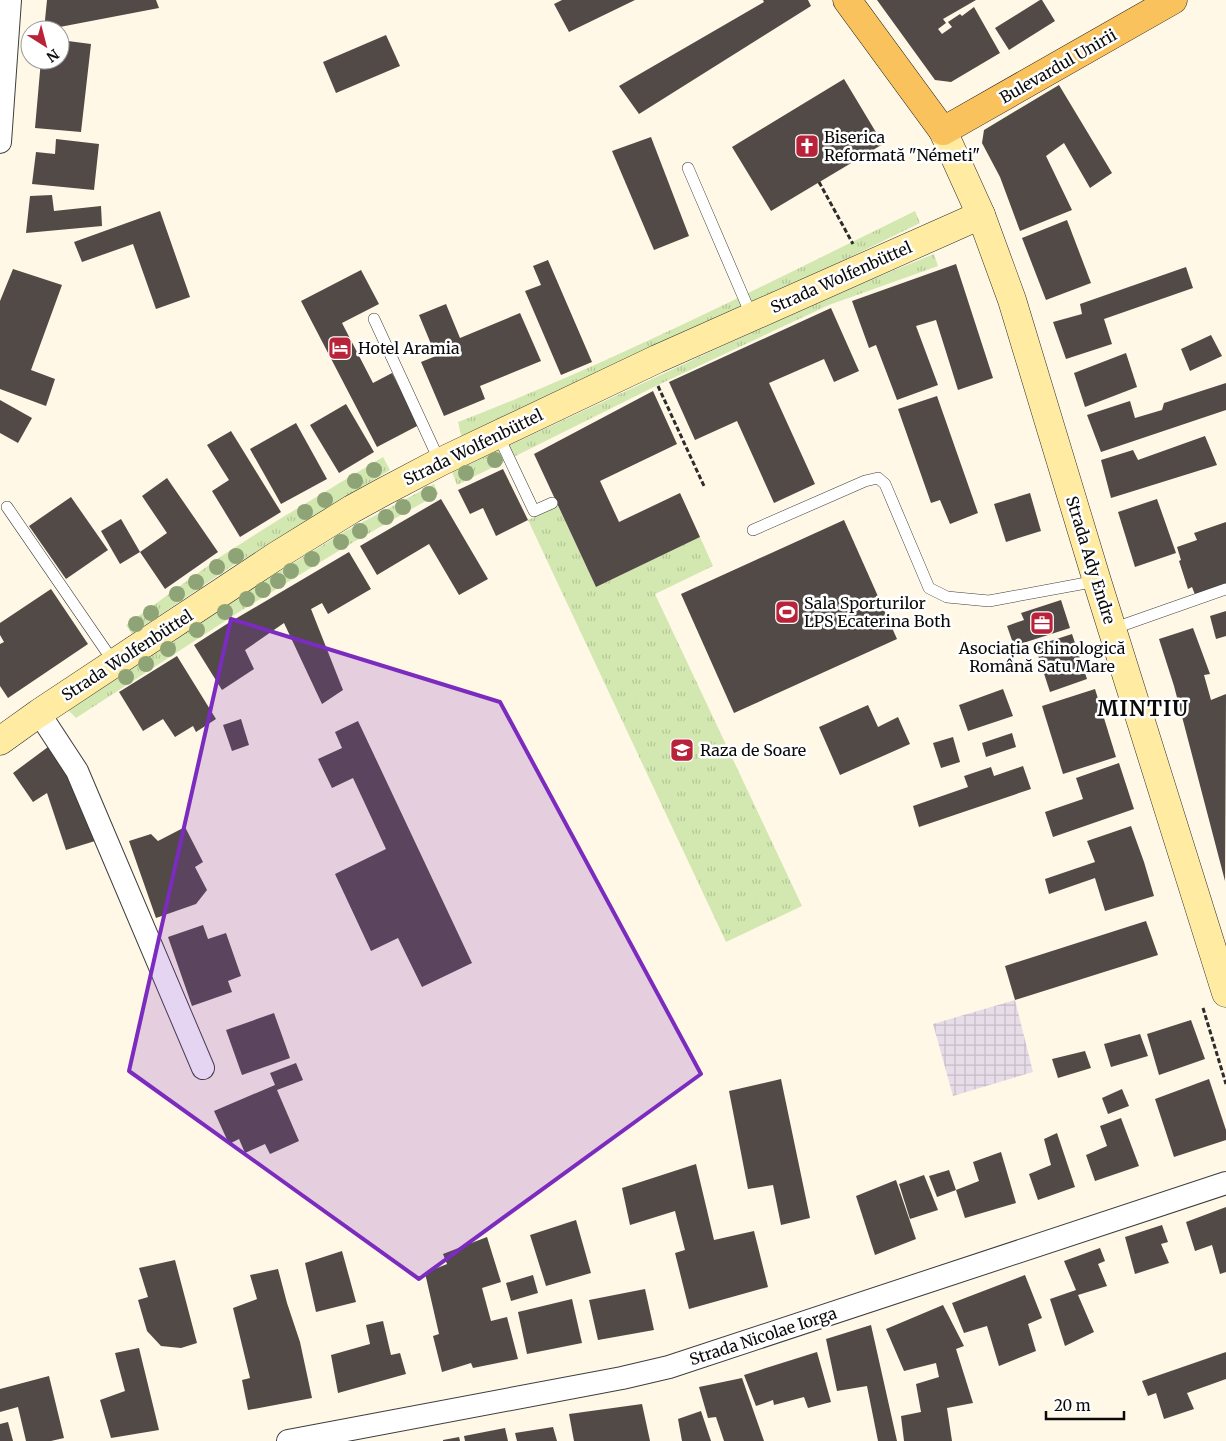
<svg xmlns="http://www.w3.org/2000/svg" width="1226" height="1441" font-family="Merriweather,serif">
  <defs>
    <pattern id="industrial-grid" width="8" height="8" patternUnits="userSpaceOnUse" patternTransform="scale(1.25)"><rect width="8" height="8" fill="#e7dde9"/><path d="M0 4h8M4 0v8" fill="none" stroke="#c5bcc6"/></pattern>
    <pattern id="grass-tufts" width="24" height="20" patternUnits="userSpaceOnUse" patternTransform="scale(1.25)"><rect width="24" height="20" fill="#d3e8b1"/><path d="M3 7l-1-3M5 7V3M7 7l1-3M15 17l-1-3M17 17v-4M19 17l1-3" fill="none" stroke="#b4c697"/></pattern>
  </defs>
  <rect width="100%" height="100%" fill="#fff8e6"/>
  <!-- industrial -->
  <path fill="url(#industrial-grid)" d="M1015,1000L1033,1072L953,1096L933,1024Z"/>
  <!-- grass -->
  <g fill="url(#grass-tufts)">
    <path d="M915,211L920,223L756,303L462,439L458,422C614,362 764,285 915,211Z"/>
    <path d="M934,254L938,266L829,305L658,385L457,485L452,472L826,298Z"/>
    <path d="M383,457L390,470L229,568L132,634L126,625L223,555L283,517Z"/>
    <path d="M434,484L438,494L345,547L239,612L76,718L68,710L222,607L344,532Z"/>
    <path d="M558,506L596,587L700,537L713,566L655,594L802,906L726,942L528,520Z"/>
  </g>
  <!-- building -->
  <g fill="#524a46">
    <path d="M47,0H156L159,8L44,30Z"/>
    <path d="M562,0H635L569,32L554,4Z"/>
    <path d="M763,0H808L811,6L639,114L619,86L764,2Z"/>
    <path d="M877,0H976L943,19L946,23L938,29L942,34L952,27L948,22L960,14L962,16L974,7L1000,53L951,82L935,80Z"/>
    <path d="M1040,0H1042L1055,21L1009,50L995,28Z"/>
    <path d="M386,35L400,66L336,93L323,62Z"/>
    <path d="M60,40L91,44L81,132L35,128L41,60H60Z"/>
    <path d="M844,79L883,144L771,211L732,147Z"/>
    <path d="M1059,85L1112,173L1090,188L1064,143L1046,156L1072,210L1020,231L1000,177L982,143L984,130Z"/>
    <path d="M651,137L689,236L654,250L612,151Z"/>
    <path d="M56,139L99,144L94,190L32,184L36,152L55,154Z"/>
    <path d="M52,195L54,211L101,206L102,226L26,233L30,196Z"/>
    <path d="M160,211L190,297L156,309L133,244L82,262L74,242Z"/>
    <path d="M1067,220L1091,283L1046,300L1022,238Z"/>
    <path d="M548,260L592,362L561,375L525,291L541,285L533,266Z"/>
    <path d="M956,264L993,378L958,390L936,320L916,326L938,385L897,400L876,345L869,348L852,301Z"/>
    <path d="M1186,267L1193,288L1104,319L1112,344L1066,359L1053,322L1082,314L1080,304Z"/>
    <path d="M13,269L62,285L31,370L55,379L46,406L0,389V301Z"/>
    <path d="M361,270L379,304L342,323L373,383L392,373L419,425L377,447L301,301Z"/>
    <path d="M446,304L460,338L520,313L541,361L480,386L485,399L444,416L421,362L436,356L419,315Z"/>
    <path d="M831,308L859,371L834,382L824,359L769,383L815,484L774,503L737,421L695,440L669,382Z"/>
    <path d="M1211,335L1222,356L1190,371L1181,349Z"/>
    <path d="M1126,353L1137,387L1085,407L1074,373Z"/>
    <path d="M1226,383V410L1101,452L1087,415L1130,401L1135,418L1162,410L1164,403Z"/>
    <path d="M653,391L677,444L600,481L619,522L680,493L700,537L596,587L534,454Z"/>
    <path d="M937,396L978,513L950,524L940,500L931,503L898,409Z"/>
    <path d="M0,400L32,418L18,443L0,433Z"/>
    <path d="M346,404L374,452L339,473L310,425Z"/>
    <path d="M296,423L327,479L281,504L250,449Z"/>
    <path d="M231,431L281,512L240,537L212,491L229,480L207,445Z"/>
    <path d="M1205,436L1217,465L1111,498L1101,460L1133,450L1138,460Z"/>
    <path d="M503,469L528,520L496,536L483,508L470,514L458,490Z"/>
    <path d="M167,478L218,552L165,589L140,552L167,533L142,496Z"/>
    <path d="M1030,493L1041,531L1006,542L994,504Z"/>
    <path d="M71,497L108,550L66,579L29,526Z"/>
    <path d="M441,499L488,579L459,595L429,544L377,575L360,546Z"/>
    <path d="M1157,499L1176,553L1135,567L1118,512Z"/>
    <path d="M121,519L140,552L120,564L101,531Z"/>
    <path d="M844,520L897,639L734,713L681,594Z"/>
    <path d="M1226,522V587L1196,597L1192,587L1188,589L1179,561L1181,560L1177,547L1197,540L1194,533Z"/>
    <path d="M349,552L371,589L328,614L322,603L311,609L343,690L322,704L284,623L245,650L254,669L222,690L194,645L230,622Z"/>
    <path d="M51,589L88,644L8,698L0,686V644L4,642L0,635V623Z"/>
    <path d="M1061,600L1070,628L1014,646L1007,626L1024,620L1021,613Z"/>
    <path d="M1226,611V636L1216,639L1210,616Z"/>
    <path d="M1193,628L1210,674L1204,675L1211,700L1226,694L1225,881L1174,686L1159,639Z"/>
    <path d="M1072,634L1087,679L1050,692L1035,646Z"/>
    <path d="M177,656L216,719L196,732L193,726L175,737L163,719L143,731L119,692Z"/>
    <path d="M1003,689L1013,716L968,731L959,705Z"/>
    <path d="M1095,689L1116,757L1063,774L1042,706Z"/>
    <path d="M868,705L878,727L898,717L910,744L840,775L819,727Z"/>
    <path d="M241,719L249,745L232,751L223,725Z"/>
    <path d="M358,721L472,963L422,987L398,938L371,951L335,874L386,849L353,778L332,788L318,759L342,748L335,732Z"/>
    <path d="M1012,733L1016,747L986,757L982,743Z"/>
    <path d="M953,737L960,762L941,768L933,743Z"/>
    <path d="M48,747L68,775L95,841L66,850L47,793L33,802L13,773Z"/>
    <path d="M1119,763L1134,809L1053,837L1045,812L1083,799L1076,778Z"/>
    <path d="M1023,766L1031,789L919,827L913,806L968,787L964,776L991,767L994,776Z"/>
    <path d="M1131,826L1144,862L1154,896L1105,911L1095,878L1049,894L1045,879L1095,862L1087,841Z"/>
    <path d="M185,827L203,862L195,867L207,890L196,904L156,918L129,841L151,834L158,841Z"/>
    <path d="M1146,921L1158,955L1015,1000L1005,966Z"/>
    <path d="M203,925L208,939L226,933L241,976L228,981L232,992L192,1006L168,937Z"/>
    <path d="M274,1013L290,1058L242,1075L226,1030Z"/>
    <path d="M1191,1020L1205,1059L1159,1075L1147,1034Z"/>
    <path d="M1140,1034L1148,1056L1111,1067L1104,1044Z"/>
    <path d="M1085,1051L1091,1068L1058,1078L1052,1059Z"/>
    <path d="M296,1063L303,1080L277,1090L299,1141L270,1154L265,1144L245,1153L239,1139L229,1144L214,1111L275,1085L270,1073Z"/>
    <path d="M781,1079L810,1218L781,1225L773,1185L748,1189L729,1091Z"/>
    <path d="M1209,1079L1226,1130V1140L1174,1157L1155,1099Z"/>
    <path d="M1122,1089L1129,1106L1108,1114L1102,1098Z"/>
    <path d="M1121,1118L1139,1166L1095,1181L1086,1155L1107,1146L1100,1126Z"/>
    <path d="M1057,1133L1075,1187L1038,1200L1029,1174L1051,1165L1044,1139Z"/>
    <path d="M1001,1152L1016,1203L965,1218L956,1190L979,1181L973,1162Z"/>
    <path d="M696,1164L714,1240L754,1231L768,1287L689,1309L675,1253L685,1250L675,1211L630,1225L622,1188Z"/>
    <path d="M949,1170L956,1190L937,1197L929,1176Z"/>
    <path d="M924,1175L938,1210L910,1219L899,1184Z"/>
    <path d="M896,1180L916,1239L875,1255L856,1196Z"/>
    <path d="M1226,1207V1272L1220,1274L1212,1245L1195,1251L1186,1222Z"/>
    <path d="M576,1220L591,1273L546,1286L530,1235Z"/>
    <path d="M1162,1225L1168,1242L1161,1244L1169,1263L1135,1274L1125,1237Z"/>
    <path d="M487,1237L501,1282L482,1288L491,1321L507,1317L518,1359L473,1368L471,1363L442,1372L433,1336L439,1334L425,1273L447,1264L443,1254Z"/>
    <path d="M1100,1248L1105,1261L1098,1264L1107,1286L1078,1295L1094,1332L1065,1346L1050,1299L1076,1290L1064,1261Z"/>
    <path d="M342,1251L356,1302L316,1312L305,1263Z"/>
    <path d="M175,1260L197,1343L181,1348L161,1346L147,1331L138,1300L148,1297L139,1268Z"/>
    <path d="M278,1269L287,1303L300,1342L312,1398L248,1410L242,1380L250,1378L233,1308L257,1299L250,1275Z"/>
    <path d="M533,1275L538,1293L511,1301L506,1283Z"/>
    <path d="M1025,1275L1042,1318L1028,1324L1036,1351L999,1366L987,1326L964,1333L952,1303Z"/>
    <path d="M645,1289L654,1330L598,1340L589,1300Z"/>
    <path d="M572,1299L582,1343L527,1354L518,1312Z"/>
    <path d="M943,1305L964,1346L956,1349L973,1403L947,1408L952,1441H904L901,1416L921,1412L916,1384L939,1377L936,1363L904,1371L886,1329Z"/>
    <path d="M383,1321L391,1355L400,1353L406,1374L338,1393L331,1355L370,1344L366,1325Z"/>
    <path d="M871,1325L897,1441H878L867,1386L837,1391L826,1339Z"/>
    <path d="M139,1348L159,1430L111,1438L100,1400L125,1391L115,1353Z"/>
    <path d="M817,1352L831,1402L808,1408L804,1397L774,1405L773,1400L756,1406L744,1375Z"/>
    <path d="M1226,1352V1379L1187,1393L1194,1409L1164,1419L1156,1393L1148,1396L1142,1381Z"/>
    <path d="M49,1376L64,1438L51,1441H26L18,1407L0,1412V1389Z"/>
    <path d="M742,1378L764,1441H724L716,1417L708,1418L699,1387Z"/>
    <path d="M642,1404L650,1441H574L569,1414Z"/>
    <path d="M701,1411L711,1441H682L678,1419Z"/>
    <path d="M8,1422L13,1441H0V1424Z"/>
    <path d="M553,1427L557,1441H517L515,1433Z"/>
    <path d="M505,1428L508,1441H465L464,1436Z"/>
    <path d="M459,1437L460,1441H443V1440Z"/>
  </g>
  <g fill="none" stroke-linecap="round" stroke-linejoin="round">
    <!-- service casing -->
    <g stroke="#3d3d3d" stroke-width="12">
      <g id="service">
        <path d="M688,168L752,317"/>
        <path d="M374,319L440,462"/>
        <path d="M498,435L534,511L552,503"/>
        <path d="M7,507L115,664"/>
        <path d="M753,530L865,481L878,478L885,484L929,588L947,597L989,601L1097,581"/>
        <path d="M1112,629L1226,589"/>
      </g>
    </g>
    <!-- minor casing -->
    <g stroke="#3d3d3d" stroke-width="24">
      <g id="minor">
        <path d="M0,142L10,0"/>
        <path d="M39,713L77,771L203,1068"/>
        <path d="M288,1441L622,1378L669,1367L1226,1183"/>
      </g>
    </g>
    <!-- secondary casing -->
    <g stroke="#2c2c2c" stroke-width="29">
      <g id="secondary">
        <path d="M943,131L981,215L1012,300L1097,581L1226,993"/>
        <path d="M0,741L39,713L276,556L352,509L383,492L440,462L657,359L981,215"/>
      </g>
    </g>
    <!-- primary casing -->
    <g stroke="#1b1b1b" stroke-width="29">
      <path id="primary" d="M847,0L943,131L1173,0"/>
    </g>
    <!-- path -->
    <g stroke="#2c2c2c" stroke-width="3" stroke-dasharray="5 2.5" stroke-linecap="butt">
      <path d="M819,182L853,244"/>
      <path d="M658,386L704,486"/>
      <path d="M1203,1008L1226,1084"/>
    </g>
    <!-- service -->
    <use href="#service" stroke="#fff" stroke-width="11"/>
    <!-- minor -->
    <use href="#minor" stroke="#fff" stroke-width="22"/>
    <!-- secondary -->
    <use href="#secondary" stroke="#ffeba1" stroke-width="28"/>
    <!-- primary -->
    <use href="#primary" stroke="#f9c25c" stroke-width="28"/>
  </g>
  <!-- trees -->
  <g fill="#8ea476">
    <circle cx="495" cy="460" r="8"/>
    <circle cx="374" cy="470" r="8"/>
    <circle cx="466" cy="473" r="8"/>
    <circle cx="355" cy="481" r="8"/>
    <circle cx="429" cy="494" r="8"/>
    <circle cx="325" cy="500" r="8"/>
    <circle cx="403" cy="507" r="8"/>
    <circle cx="305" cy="512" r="8"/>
    <circle cx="386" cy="517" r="8"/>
    <circle cx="360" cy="531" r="8"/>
    <circle cx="341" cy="542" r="8"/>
    <circle cx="236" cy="556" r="8"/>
    <circle cx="312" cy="559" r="8"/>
    <circle cx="217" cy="567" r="8"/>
    <circle cx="291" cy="571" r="8"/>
    <circle cx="278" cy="581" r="8"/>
    <circle cx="196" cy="582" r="8"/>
    <circle cx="263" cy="590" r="8"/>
    <circle cx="177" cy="594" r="8"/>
    <circle cx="247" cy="599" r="8"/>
    <circle cx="225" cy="612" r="8"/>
    <circle cx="151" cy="613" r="8"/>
    <circle cx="136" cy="624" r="8"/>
    <circle cx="197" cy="630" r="8"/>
    <circle cx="168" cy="649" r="8"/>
    <circle cx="146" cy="664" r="8"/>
    <circle cx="126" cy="677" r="8"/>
  </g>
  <!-- marked area -->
  <path fill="#7b2cbf" fill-opacity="0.2" stroke="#7b2cbf" stroke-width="4" stroke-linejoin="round" d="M231,619L500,702L701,1074L419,1279L129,1071Z"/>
  <!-- icons -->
  <defs>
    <g id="church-square" transform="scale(1.25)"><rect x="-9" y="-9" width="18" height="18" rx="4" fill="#b9233a" stroke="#fff"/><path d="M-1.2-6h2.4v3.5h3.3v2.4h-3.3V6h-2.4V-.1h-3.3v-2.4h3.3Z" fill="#fff"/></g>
    <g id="hotel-square" transform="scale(1.25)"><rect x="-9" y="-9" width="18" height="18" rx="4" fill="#b9233a" stroke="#fff"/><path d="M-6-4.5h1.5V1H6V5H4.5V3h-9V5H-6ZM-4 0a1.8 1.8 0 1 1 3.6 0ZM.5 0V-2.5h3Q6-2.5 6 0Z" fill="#fff"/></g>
    <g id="stadium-square" transform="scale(1.25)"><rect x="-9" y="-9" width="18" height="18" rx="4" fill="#b9233a" stroke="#fff"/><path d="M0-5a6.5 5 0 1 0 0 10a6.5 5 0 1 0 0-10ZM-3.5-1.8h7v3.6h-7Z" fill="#fff"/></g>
    <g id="office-square" transform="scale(1.25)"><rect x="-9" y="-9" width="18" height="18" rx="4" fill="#b9233a" stroke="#fff"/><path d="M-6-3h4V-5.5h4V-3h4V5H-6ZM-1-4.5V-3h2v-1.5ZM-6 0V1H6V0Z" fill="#fff"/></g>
    <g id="school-square" transform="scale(1.25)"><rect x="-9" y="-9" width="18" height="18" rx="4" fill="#b9233a" stroke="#fff"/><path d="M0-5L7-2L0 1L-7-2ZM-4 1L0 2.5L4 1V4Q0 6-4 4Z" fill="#fff"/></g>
  </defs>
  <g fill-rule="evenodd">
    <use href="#church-square" x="807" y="146"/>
    <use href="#hotel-square" x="340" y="348"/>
    <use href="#stadium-square" x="787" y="612"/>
    <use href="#office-square" x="1042" y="623"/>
    <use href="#school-square" x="682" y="750"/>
  </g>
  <g text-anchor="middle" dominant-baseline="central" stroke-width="5" stroke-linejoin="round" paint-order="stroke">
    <!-- street labels -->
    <g font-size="16" fill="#0a0a0a" stroke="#fff">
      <text transform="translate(1058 66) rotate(-30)">Bulevardul Unirii</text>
      <text transform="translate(841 277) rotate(-24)">Strada Wolfenbüttel</text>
      <text transform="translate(473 447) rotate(-26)">Strada Wolfenbüttel</text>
      <text transform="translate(1091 560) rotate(73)">Strada Ady Endre</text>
      <text transform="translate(127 655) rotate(-33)">Strada Wolfenbüttel</text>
      <text transform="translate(763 1336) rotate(-18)">Strada Nicolae Iorga</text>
    </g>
    <!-- poi labels -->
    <g font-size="16" fill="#0a0a0a" stroke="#fff" text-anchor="start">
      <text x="824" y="137">Biserica<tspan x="824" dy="18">Reformată "Németi"</tspan></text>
      <text x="358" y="348">Hotel Aramia</text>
      <text x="804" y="603">Sala Sporturilor<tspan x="804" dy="18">LPS Ecaterina Both</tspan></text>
      <text x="1042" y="648" text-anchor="middle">Asociația Chinologică<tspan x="1042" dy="18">Română Satu Mare</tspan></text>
      <text x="700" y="750">Raza de Soare</text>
    </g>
    <!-- district labels -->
    <g font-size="21" font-weight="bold" letter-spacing="1" fill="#0a0a0a" stroke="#fff">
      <text x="1143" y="708">MINTIU</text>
    </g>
  </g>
  <!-- north arrow -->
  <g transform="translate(45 45) rotate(144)"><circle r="24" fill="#ffffff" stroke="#9d9d9d"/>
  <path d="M0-4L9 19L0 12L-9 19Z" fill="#b9233a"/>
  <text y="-8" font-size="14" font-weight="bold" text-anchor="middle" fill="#0a0a0a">N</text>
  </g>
  <!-- scale -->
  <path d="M1046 1411v8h78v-8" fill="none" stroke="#0a0a0a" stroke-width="2.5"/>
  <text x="1054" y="1411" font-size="15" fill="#0a0a0a" stroke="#ffffff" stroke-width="4" paint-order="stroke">20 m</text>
</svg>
